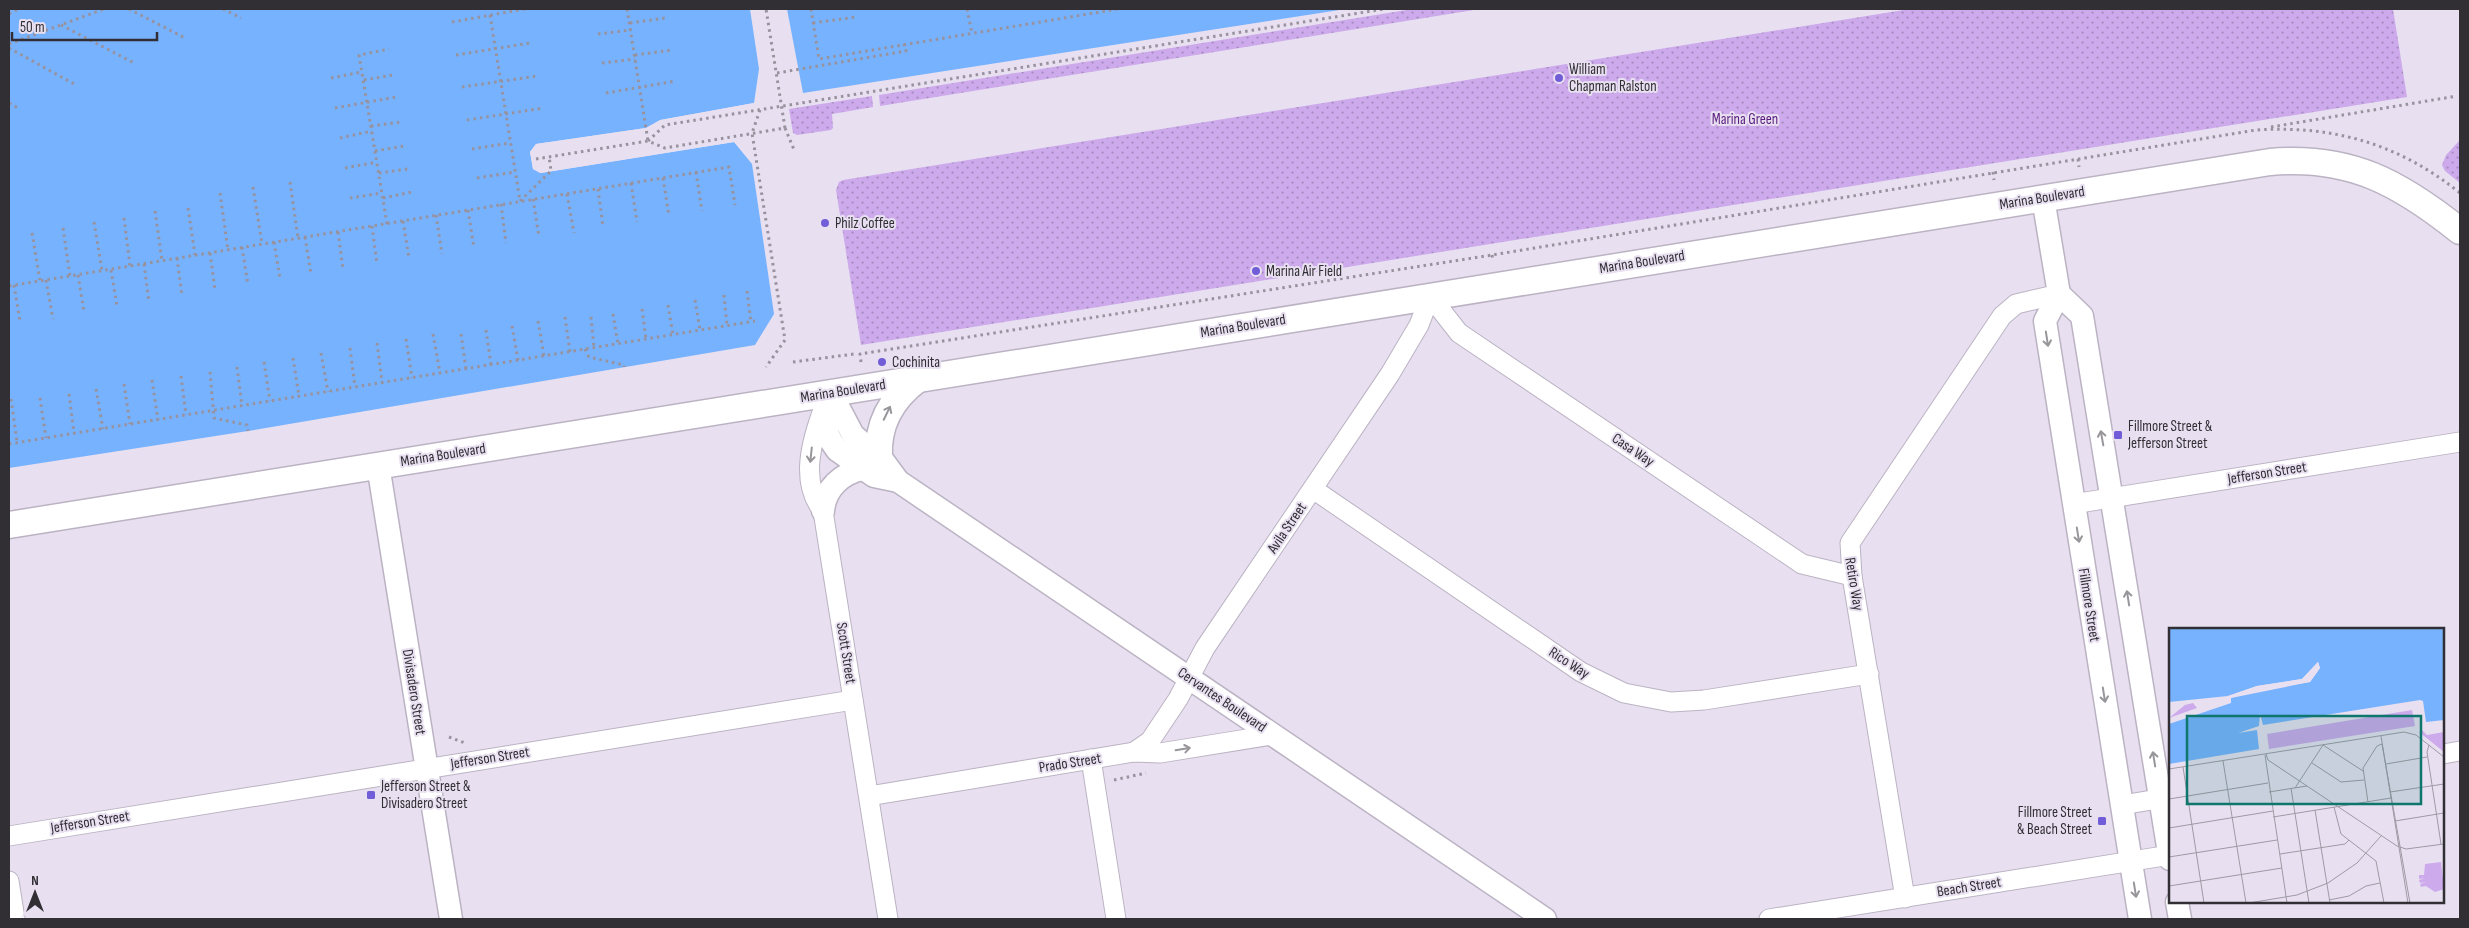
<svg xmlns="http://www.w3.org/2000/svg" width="2469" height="928" font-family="'Sofia Sans Condensed',sans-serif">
  <defs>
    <pattern id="grass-dots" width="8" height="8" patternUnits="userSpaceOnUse" patternTransform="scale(1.25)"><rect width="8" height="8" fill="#cdaaec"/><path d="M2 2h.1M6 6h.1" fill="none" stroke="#a78bc0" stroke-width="1.8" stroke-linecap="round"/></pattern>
  </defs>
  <rect width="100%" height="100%" fill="#e8e0f0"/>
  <!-- grass -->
  <g fill="url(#grass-dots)">
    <path d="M1413,9H1480L880,106L879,95Z"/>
    <path d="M1910,9H2393L2407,97L861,345L836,190L839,182L843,180Z"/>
    <path d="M872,96L873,107L832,114L833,128L831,130L797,135L793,133L789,109Z"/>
    <path d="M2460,140V183L2445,171L2442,165L2446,155Z"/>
  </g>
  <!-- water -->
  <g fill="#77b2ff">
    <path d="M9,9H750L759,69L754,103L661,120L646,128L536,144L530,152L533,169L541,173L734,142L752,164L774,314L755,345L248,431L9,468Z"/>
    <path d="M787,9H1346L803,93Z"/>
  </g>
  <!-- pier -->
  <path fill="#e8e0f0" d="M754,103V105L728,111L661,122L647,130L537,146L532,152L536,167L541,170L734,139L743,147L741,149L734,142L540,173L533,169L530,152L536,144L646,128L660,120Z"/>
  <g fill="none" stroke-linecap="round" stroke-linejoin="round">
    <!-- minor casing -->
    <g stroke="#bbb3c3" stroke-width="21">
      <g id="minor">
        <path d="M1430,296L1459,333L1802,564L1852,576"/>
        <path d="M824,407C812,439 799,482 823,511L888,919"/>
        <path d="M1313,489L1581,672L1624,693L1671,702L1704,700L1869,674"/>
        <path d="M2073,504L2460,442"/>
        <path d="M1134,752L1150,741L1178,699L1205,648L1390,374L1419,325L1430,296"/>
        <path d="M2443,754L2460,751"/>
        <path d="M1091,759L1116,919"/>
        <path d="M869,796L1134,752L1160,753L1272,735"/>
        <path d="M2122,805L2170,797"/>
        <path d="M9,836L853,700"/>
        <path d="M9,881L15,919"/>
        <path d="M1905,898L1852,576L1850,543L2002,316L2016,304L2059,294"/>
        <path d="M1769,919L2170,855"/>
      </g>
    </g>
    <!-- tertiary casing -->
    <g stroke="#bbb3c3" stroke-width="25">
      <g id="tertiary">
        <path d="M2043,198L2059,294L2045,321L2140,919"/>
        <path d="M2059,294L2082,316L2170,859"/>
        <path d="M831,393L853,435L884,462L898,481L1545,919"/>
        <path d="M830,394L827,433L831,441L837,450L874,476L898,481"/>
        <path d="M378,465L451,919"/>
        <path d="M823,511C825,488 842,473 863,469"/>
        <path d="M2177,902L2180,919"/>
      </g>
    </g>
    <!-- secondary casing -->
    <g stroke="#bbb3c3" stroke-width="29">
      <g id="secondary">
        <path d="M879,457C877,424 891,399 918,379"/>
        <path d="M9,525L2270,162C2350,155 2400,183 2460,231"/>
      </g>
    </g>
    <!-- path -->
    <g stroke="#97929d" stroke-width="3" stroke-dasharray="2.5 4" stroke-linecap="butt">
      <path d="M129,9L185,38"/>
      <path d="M223,9L241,18"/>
      <path d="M627,9L648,141"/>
      <path d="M811,9L819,59L1118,9"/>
      <path d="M967,9L972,33"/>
      <path d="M9,14L18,9"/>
      <path d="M490,15L520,201"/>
      <path d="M452,22L525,9"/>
      <path d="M630,23L665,18"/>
      <path d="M813,23L856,17"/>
      <path d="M61,25L136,64"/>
      <path d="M598,34L631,30"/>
      <path d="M9,44L104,9"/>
      <path d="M9,48L76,85"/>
      <path d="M456,55L530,43"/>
      <path d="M635,55L672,50"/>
      <path d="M602,63L635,59"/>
      <path d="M777,73L906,51L904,44"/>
      <path d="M331,78L362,72"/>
      <path d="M364,80L393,75"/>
      <path d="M462,87L537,76"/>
      <path d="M606,93L676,81"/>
      <path d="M9,103L18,108"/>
      <path d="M335,108L396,97"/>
      <path d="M760,110L752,133L785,340L766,367"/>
      <path d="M467,120L544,108"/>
      <path d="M371,126L401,122"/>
      <path d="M2271,127L2457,96"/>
      <path d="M785,128L795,152"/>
      <path d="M340,138L372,131"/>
      <path d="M648,141L665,125L1384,9"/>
      <path d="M472,149L510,143"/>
      <path d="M375,151L404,146"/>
      <path d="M536,159L648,141L665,148L785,128L766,9"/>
      <path d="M2078,159L2079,167"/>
      <path d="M345,168L377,162"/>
      <path d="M696,172L702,211"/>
      <path d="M1993,172L1994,180"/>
      <path d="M379,173L408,169"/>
      <path d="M477,178L515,172"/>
      <path d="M663,178L669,216"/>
      <path d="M290,182L298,238"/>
      <path d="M631,183L637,222"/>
      <path d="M253,187L262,244"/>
      <path d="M598,189L603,227"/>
      <path d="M220,193L228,250"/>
      <path d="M567,194L574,233"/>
      <path d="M350,198L382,193"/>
      <path d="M383,198L412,192"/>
      <path d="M533,199L539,237"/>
      <path d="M520,201L551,171L549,156"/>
      <path d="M501,204L506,243"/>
      <path d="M188,208L195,255"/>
      <path d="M468,210L474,248"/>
      <path d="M155,211L162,261"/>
      <path d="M436,215L442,254"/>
      <path d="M124,218L130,266"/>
      <path d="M403,221L409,258"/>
      <path d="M94,222L102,271"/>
      <path d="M387,224L359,55L389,49"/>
      <path d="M372,226L377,264"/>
      <path d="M63,228L70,276"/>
      <path d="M338,232L343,269"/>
      <path d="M32,233L40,281"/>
      <path d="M305,237L311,274"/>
      <path d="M274,242L280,279"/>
      <path d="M242,247L248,285"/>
      <path d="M210,253L215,290"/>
      <path d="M1492,255L1493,261"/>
      <path d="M177,258L182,296"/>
      <path d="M144,264L149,302"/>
      <path d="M111,270L117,306"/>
      <path d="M78,275L84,312"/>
      <path d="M46,280L53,319"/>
      <path d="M14,285L20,322"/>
      <path d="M9,286L729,167L735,205"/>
      <path d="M747,291L751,322"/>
      <path d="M724,295L727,326"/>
      <path d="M695,300L700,330"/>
      <path d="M668,305L673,335"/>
      <path d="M642,309L646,339"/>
      <path d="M613,314L618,344"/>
      <path d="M565,317L570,352"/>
      <path d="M591,317L594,348"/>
      <path d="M538,321L544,356"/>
      <path d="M512,326L518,360"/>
      <path d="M486,330L491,365"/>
      <path d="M433,334L440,373"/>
      <path d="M461,334L466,369"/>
      <path d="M406,339L412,378"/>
      <path d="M377,343L382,382"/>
      <path d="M350,348L355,387"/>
      <path d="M585,349L589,357L624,365V367"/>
      <path d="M321,353L328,392"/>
      <path d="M293,358L299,396"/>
      <path d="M264,362L270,401"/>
      <path d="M793,362L854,354"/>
      <path d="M861,362L860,354L1492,255L2256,130C2334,125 2399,144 2460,193"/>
      <path d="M237,367L242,406"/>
      <path d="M210,372L214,418L247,425L248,431"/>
      <path d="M181,376L186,415"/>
      <path d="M152,380L158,420"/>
      <path d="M124,384L130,424"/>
      <path d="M96,389L103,429"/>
      <path d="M69,394L74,433"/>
      <path d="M40,398L46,438"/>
      <path d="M11,399L17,442"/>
      <path d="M9,444L755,321"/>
      <path d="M449,737L465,743"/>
      <path d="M1114,780L1146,773"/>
    </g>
    <!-- minor -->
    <use href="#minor" stroke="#fff" stroke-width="19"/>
    <!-- tertiary -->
    <use href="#tertiary" stroke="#fff" stroke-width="22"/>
    <!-- secondary -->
    <use href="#secondary" stroke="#fff" stroke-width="26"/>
  </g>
  <!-- one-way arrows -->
  <defs><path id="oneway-shaft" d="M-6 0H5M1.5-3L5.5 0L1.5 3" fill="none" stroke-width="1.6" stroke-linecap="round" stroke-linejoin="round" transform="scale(1.25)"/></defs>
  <g stroke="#98969a">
    <use href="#oneway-shaft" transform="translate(2047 339) rotate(81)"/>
    <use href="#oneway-shaft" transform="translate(887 413) rotate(-64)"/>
    <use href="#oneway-shaft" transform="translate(2102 438) rotate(-100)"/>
    <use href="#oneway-shaft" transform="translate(811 455) rotate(96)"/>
    <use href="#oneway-shaft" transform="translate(2078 535) rotate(81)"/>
    <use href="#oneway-shaft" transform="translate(2128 598) rotate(-99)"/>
    <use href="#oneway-shaft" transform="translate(2104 695) rotate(81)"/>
    <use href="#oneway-shaft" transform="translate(1183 749) rotate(-9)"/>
    <use href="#oneway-shaft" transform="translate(2154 759) rotate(-99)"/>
    <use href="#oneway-shaft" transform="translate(2135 890) rotate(81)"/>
  </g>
  <!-- markers -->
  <g fill="#715dd7" stroke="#e8e0f0" stroke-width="2">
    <circle cx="1559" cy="78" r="5"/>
    <circle cx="825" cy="223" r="5"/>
    <circle cx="1256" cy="271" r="5"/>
    <circle cx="882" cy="362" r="5"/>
    <rect x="2113" y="430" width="10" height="10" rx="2.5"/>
    <rect x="366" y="790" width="10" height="10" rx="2.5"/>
    <rect x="2097" y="816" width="10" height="10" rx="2.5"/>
  </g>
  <g text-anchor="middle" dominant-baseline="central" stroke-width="4" stroke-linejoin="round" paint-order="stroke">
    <!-- poi labels -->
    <g font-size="15" fill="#312e34" stroke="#e8e0f0" text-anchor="start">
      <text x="1569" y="69">William<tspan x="1569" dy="17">Chapman Ralston</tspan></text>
      <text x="835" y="223">Philz Coffee</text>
      <text x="1266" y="271">Marina Air Field</text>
      <text x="892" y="362">Cochinita</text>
      <text x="2128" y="426">Fillmore Street &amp;<tspan x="2128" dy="17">Jefferson Street</tspan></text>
      <text x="381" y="786">Jefferson Street &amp;<tspan x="381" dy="17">Divisadero Street</tspan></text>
      <text x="2092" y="812" text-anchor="end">Fillmore Street<tspan x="2092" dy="17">&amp; Beach Street</tspan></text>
    </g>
    <!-- park labels -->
    <g font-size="15" fill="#5a1d7f" stroke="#e8e0f0">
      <text x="1745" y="119">Marina Green</text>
    </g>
    <!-- street labels -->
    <g font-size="15" fill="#312e34" stroke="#e8e0f0">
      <text transform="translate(2042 198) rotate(-9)">Marina Boulevard</text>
      <text transform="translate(1642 262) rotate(-9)">Marina Boulevard</text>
      <text transform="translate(1243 326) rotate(-9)">Marina Boulevard</text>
      <text transform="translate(843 391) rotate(-9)">Marina Boulevard</text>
      <text transform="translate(1633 450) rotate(34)">Casa Way</text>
      <text transform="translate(443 455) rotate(-9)">Marina Boulevard</text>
      <text transform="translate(2267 473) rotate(-9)">Jefferson Street</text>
      <text transform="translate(1287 528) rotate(-56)">Avila Street</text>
      <text transform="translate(1854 584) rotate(81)">Retiro Way</text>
      <text transform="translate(2089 605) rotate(81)">Fillmore Street</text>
      <text transform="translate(846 653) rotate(81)">Scott Street</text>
      <text transform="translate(1569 663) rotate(33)">Rico Way</text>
      <text transform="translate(414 692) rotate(81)">Divisadero Street</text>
      <text transform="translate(1222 700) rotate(34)">Cervantes Boulevard</text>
      <text transform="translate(490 758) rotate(-9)">Jefferson Street</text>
      <text transform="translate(1070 763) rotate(-9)">Prado Street</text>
      <text transform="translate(90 822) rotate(-9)">Jefferson Street</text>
      <text transform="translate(1969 887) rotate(-9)">Beach Street</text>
    </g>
  </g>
  <!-- overview -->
  <g transform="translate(2169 628)">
    <rect width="275" height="275" fill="#e8e0f0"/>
    <path d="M24,75L28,80L0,90L16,77ZM243,82L246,98L100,121L98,106ZM253,102L258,107L275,104V124L250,104Z" fill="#cdaaec"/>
    <path d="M272,234L275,261L266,264L257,258L252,259L251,256L257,254L251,255L250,252L256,250L250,251V247H255L256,236Z" fill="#cdaaec"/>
    <path d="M0,0H275V92L257,94L254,73L251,72L94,97L91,86L90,98L69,105L88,102L90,121L0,136V96L62,75V70L85,63L141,54L151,40L149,34L133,51L88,58L59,68L0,74Z" fill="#77b2ff"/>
    <path d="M149,34L151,40L141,54L62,70L59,68L88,58L133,51Z" fill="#e8e0f0"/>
    <path fill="none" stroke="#9f99a5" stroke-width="1" d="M212,108L239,275M213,116L241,275M260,117L258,124L272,216M97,126L99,132L228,218L237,221L275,216M96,127L118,275M54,133L77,275M143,135L172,154L195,152M217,136L258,129M14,139L35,275M0,141L235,104L247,107L275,129M122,160L140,275M126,160L154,117L194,143M100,164L138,158M221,164L275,156M0,171L99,155M199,174L194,140L208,118L213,116M165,179L172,206L207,233L215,275M146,182L161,275M104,189L222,170M226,193L275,185M0,200L104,183M111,226L176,216L180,212M0,229L108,212M0,258L113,240M160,272L180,268L197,258L211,255M80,275L128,267L159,255L188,235L212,208"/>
    <path fill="#0f766e" fill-opacity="0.15" stroke="#0f766e" stroke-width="2.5" d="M18,88H252V176H18Z"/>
    <rect width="275" height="275" fill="none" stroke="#312e34" stroke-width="2.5"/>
  </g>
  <!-- border -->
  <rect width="2469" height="928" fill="none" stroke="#312e34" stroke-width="20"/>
  <!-- north arrow -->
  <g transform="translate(35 893)" stroke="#e8e0f0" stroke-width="4" paint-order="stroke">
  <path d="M0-4L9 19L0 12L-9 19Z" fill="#312e34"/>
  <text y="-8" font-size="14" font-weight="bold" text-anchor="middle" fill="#312e34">N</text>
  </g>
  <!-- scale -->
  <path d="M12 32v8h145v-8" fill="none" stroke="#312e34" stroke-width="2.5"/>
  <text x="20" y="32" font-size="15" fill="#312e34" stroke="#e8e0f0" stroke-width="4" paint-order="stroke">50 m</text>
</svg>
